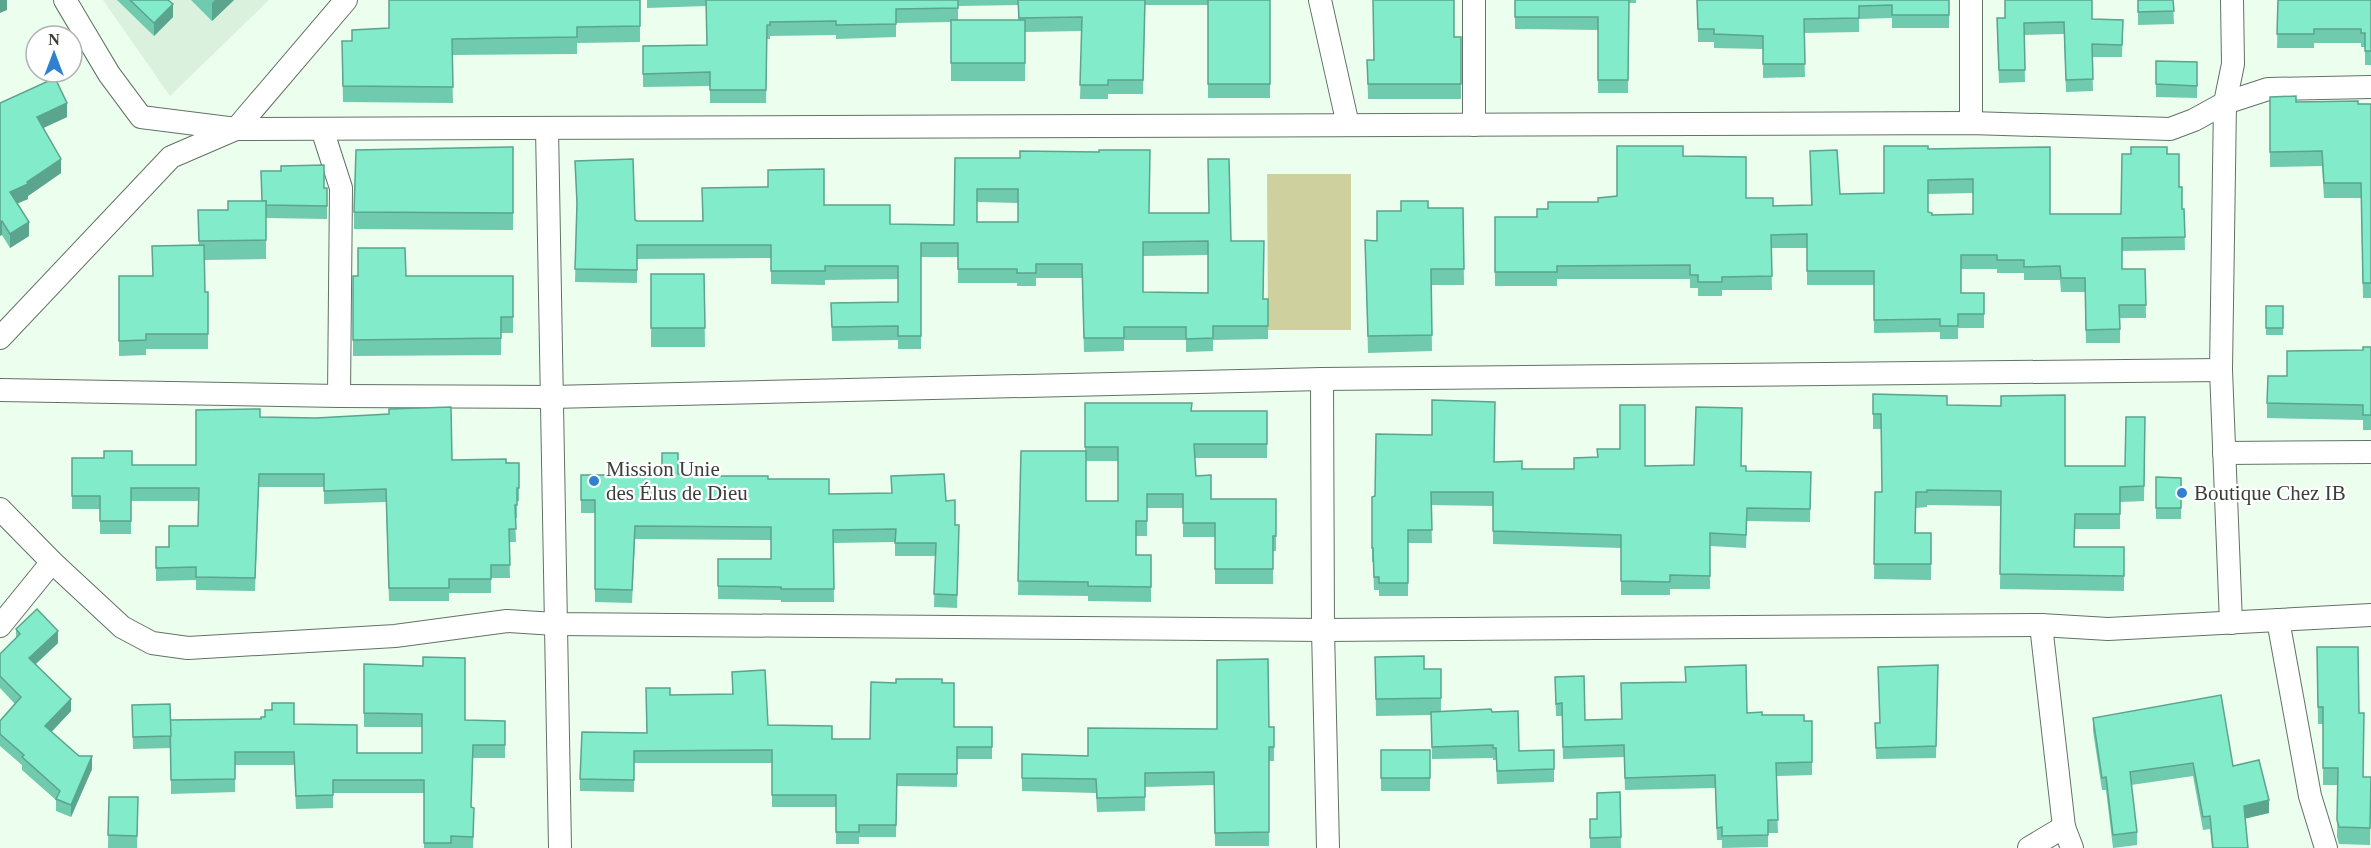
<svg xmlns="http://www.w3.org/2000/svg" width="2371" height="848" font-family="Georgia,serif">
  <rect width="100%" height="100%" fill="#ecfeee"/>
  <!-- built -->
  <path fill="#d9f1dd" d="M103,0H269L170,96Z"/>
  <!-- green -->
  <path fill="#ced09e" d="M1267,174H1351V330H1268Z"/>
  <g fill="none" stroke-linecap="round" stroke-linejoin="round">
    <!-- minor casing -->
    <g stroke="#627265" stroke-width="24">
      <g id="minor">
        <path d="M65,0L109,74L141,117L236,129L1971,123L2170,129L2194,120L2225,103L2268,89L2371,87"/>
        <path d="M1320,0L1348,125"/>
        <path d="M1474,0V125"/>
        <path d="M1971,0V123"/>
        <path d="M547,128L560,848"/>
        <path d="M322,129L341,188L339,396"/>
        <path d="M0,338L171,157L236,129L346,0"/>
        <path d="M1322,379L1323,630L1328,848"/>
        <path d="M0,390L339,396L551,397L1322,379L2221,370"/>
        <path d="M2224,453L2371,452"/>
        <path d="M0,509L52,562L122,627L152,643L188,648L395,636L507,621L555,624L1323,630L2041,625L2108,629L2371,615"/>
        <path d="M2278,620L2310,796L2326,848"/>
        <path d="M2231,623L2221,370L2225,103L2233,64L2232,0"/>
        <path d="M2041,625L2064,827L2072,848"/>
        <path d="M0,626L52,562"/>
        <path d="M2029,848L2064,827"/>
      </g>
    </g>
    <!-- minor -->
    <use href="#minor" stroke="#fff" stroke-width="22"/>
  </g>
  <!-- wall -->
  <g fill="#70caad" fill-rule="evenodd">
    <path d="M117,0H168L173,17L154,36Z"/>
    <path d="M191,0H234L212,21Z"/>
    <path d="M640,0V42L577,43V54L452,55L453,103L343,102L342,41H352V30L389,28Z"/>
    <path d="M647,0H1270V98H1208V5H1145L1143,94H1108V99H1080L1082,31L1025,32V81H951V22L896,23V37L836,39V35L770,36V39H767L766,103H710V86L643,87V46L707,45L706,6L647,8ZM1018,5V20H958V6Z"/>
    <path d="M1515,0H1636V3H1629L1628,93H1598V30L1515,29Z"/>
    <path d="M1697,0H1949V28H1892V18L1859,19V32L1804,33L1805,77L1763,78V49L1714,48V42H1698Z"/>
    <path d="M2138,0H2173L2174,24L2138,25Z"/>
    <path d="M2278,0H2371V65H2365V47H2361V43H2314V48H2277Z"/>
    <path d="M2005,18L2123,20L2122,57H2092L2093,91L2066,92L2064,34L2024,35L2025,82L1999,83L1997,31Z"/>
    <path d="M1454,37H1461V99H1368L1367,60H1374Z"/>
    <path d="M2156,61L2197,62V98L2156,97Z"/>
    <path d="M2270,97L2296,102L2371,104V298H2363L2361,198H2324L2322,166L2270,167Z"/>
    <path d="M0,103L67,117L43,128L61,173L28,196V199L17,203L29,236L10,248L2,235Z"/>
    <path d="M513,147V230L354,229V212Z"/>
    <path d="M1928,149L2050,214H2121L2167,154L2179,187L2182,209H2184L2185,250L2122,251V269H2145L2146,318H2120V343H2086L2085,292H2061L2060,280H2024V273H1997V269H1961V293H1984V328H1958V339H1940V332L1874,333V285H1807V248H1771L1772,290H1722V296H1698V288H1690V279H1557V286H1495V217H1537L1548,209L1598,202L1617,196L1683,156L1746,198L1773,206L1811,205L1810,151L1840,194L1884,193ZM1973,193V214L1932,215L1928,212V194Z"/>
    <path d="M955,158L1149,213L1231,241L1263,299H1268V339L1213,340V351L1186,352V340H1124V351L1084,352L1082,278H1036V286H1017V283H958V257H921V349H898V340L832,341L831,303L898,302V279L825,280V285L771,284V258L637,259V283L575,282L577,211L575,161L635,220L637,221H703L824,205L890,224L954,225ZM977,202L1018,203V222H977ZM1208,255V293L1143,292V256Z"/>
    <path d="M324,188H327V219L266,218V259L204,260L205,292H208V349H146V355L119,356V276H153L199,246L198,210H228L261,201Z"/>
    <path d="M1428,208H1463L1464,285H1431L1432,351L1368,353L1365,240L1377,241L1401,211Z"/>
    <path d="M651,274H704L705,347H651Z"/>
    <path d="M353,276H513V333H501V355L353,356Z"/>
    <rect x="2266" y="306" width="17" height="29"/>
    <path d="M2371,347V430H2363V420L2267,418V403L2287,376Z"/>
    <path d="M1873,394L1947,405L2065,466H2125L2145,417L2144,501L2120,502V529H2075L2074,547H2124V591L2000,589L2001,506L1927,505V507L1916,508V533H1931V580L1874,579L1875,492H1882L1881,429H1873Z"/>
    <path d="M1085,403L1192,411H1267V458H1195L1196,476L1211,499H1276V551H1273V584H1215V537H1183V508H1147V536H1136V555H1151V602L1088,601V596L1018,595L1021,451H1085ZM1086,461H1118V501H1086Z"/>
    <path d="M260,417L452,460L519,463V501H517V518H515L516,542H509L510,578H491V593H449V601H389L386,502L324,504V487H259L255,591L196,590V580L156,581V547H169L198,526L199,501H131V534H100V509H72V458L132,465H196Z"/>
    <path d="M1494,462L1522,469H1574L1645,466H1741L1746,471L1811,472L1810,522L1747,521L1746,548L1710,546V589H1670V595H1621V548L1493,544V506L1431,505L1432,543H1408V596H1379V590H1374L1373,562H1372V497L1375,496Z"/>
    <path d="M678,474L707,476L768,479L829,494L892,493L891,476L946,501L955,525H959L957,608L934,607L935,556H895V542L833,543L834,602H781V600L718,599V559H771V540L635,539L632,603L595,602V513H581V475Z"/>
    <path d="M2156,477L2181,478V519H2156Z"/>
    <path d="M16,629L58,643L36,664L71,711L51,732L92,769L71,817L56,811V800L22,770V765L0,746V721L15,704L0,688V654L16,638Z"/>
    <path d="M2317,647L2359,713L2363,777H2371L2370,845L2339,844L2337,837L2338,785H2323V724H2318Z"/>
    <path d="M1375,657L1424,669H1441V711L1492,712L1519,751L1554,750V782L1497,784L1496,760H1493V758L1432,759L1431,715L1376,716Z"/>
    <path d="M364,664L465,720L505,721V758H473L471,807L474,821L473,848H424V793H333V808L296,809L294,765H235V792L171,794V743V748L133,749L132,705L170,729L294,724L357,753H422V727H364Z"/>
    <path d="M1938,665L1936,758L1876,759L1875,723H1879Z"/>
    <path d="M732,672L768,725L832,739H870L942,683L954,727H992V759H957V787L897,786L896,837H859V844H836V807H772V763H634V792L580,791V779L646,733L670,695L732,694Z"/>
    <path d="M1555,677L1585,720L1622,719L1747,713L1804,721H1812V775L1776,776L1778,833H1768V847L1722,848V840H1717L1715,788L1625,790L1624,757L1563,759L1562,716H1556Z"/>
    <path d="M2093,718L2233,766L2269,813L2245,818L2248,848H2212L2210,829L2203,830L2193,776L2131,785L2137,832V845L2113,848L2106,790H2102L2093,731Z"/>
    <path d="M1274,727V761H1269V846H1215L1214,785L1145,787V811L1097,812L1096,793L1022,791V754L1088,756L1217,729Z"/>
    <rect x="1381" y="750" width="49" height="41"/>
    <path d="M1620,792L1621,848H1590V819H1597Z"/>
    <path d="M109,797H138L137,848H108Z"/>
  </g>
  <!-- shaded-wall -->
  <g fill="#5ba48d">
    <path d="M0,0H7V10L0,13Z"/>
    <path d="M215,0H234L212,21V3Z"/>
    <path d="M173,4V17L154,36V23Z"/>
    <path d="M67,103V117L37,131V117Z"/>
    <path d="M61,159V173L28,196V199L10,207V192L27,182Z"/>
    <path d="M2,221V235L0,236V222Z"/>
    <path d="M29,222V236L10,248V234Z"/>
    <path d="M58,631V643L29,670V658Z"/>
    <path d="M71,699V711L45,739V726Z"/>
    <path d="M92,756V769L71,817V805Z"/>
    <path d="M2269,800V813L2244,819V806Z"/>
  </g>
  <!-- building -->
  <g fill="#82ebc9" stroke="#5ba48d" stroke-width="1.5" fill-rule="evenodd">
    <path d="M130,0H168L173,4L154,23Z"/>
    <path d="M389,0H640V26L577,27V37L452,39L453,87L343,86L342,41H352V30L389,28Z"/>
    <path d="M706,0H958V8L896,9V24L836,25V21L770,22V25H767L766,90H710V72L643,74V46L707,45Z"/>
    <path d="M1018,0H1145L1143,80H1108V85H1080L1082,17L1019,18Z"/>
    <rect x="1208" y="0" width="62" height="84"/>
    <path d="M1373,0H1454V37H1461V84H1368L1367,60H1374Z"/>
    <path d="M1515,0H1629L1628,80H1598V17H1515Z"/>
    <path d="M1697,0H1949V15H1892V5L1859,6V18L1804,19L1805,64H1763V36L1714,34V29H1698Z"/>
    <path d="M2005,0H2092V19L2123,20L2122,45L2092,44L2093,79L2066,80L2064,22L2024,23L2025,70H1999L1997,18H2005Z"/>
    <path d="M2138,0H2173L2174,11L2138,12Z"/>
    <path d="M2278,0H2371V51H2365V33H2361V29H2314V34H2277Z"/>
    <rect x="951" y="20" width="74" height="43"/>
    <path d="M2156,61L2197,62V86L2156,84Z"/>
    <path d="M55,78L67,103L37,117L61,159L27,182L28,184L10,192L29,222L10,234L2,221L0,222V103Z"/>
    <path d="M2296,96V102L2358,101V104H2371V283H2363L2361,183H2324L2322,151L2270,152V97Z"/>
    <path d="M1617,146H1683V156L1746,157V198H1773V206L1812,205L1810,151L1837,150L1840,194L1884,193V146H1928V149L2050,147V214H2121L2122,154H2131V147H2167V154H2179V187H2182V209H2184L2185,237L2122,238V269H2145L2146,305H2119L2120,329L2086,330L2085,278H2061L2060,266L2024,267V260H1997V255H1961V293H1984V314H1958V326H1940V319L1874,320V271H1807V234L1771,235L1772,276L1722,277V282H1698V275H1690V265L1557,266V272H1495V217H1537V209H1548V202H1598V198L1617,196ZM1973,179V214L1932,215V213L1928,212V180Z"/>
    <path d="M513,147V213L354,212L356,150Z"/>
    <path d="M1099,150H1150L1149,213H1209L1208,159H1229L1231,241H1264L1263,299H1268V326H1213V338L1186,339V327H1124V338H1084L1082,264H1036V273H1017V269H958V243H921V336H898V326L832,327L831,303L898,302V266H825V271H771V245H637V270L575,269L577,203L575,161L633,159L635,220L637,221H703L702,188L768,187V170L824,169V205H890V224L954,225L955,158H1020V151L1099,152ZM977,189H1018V222H977ZM1208,241V293L1143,292V242Z"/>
    <path d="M324,165V188H327V206L266,205V201H262L261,171H281V166Z"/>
    <path d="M228,201H266V240L199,241L198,210H228Z"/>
    <path d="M1401,201H1428V208H1463L1464,269H1431L1432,335L1368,336L1365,240L1377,241V211H1401Z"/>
    <path d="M204,245L205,292H208V334H146V340L119,341V276H153L152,246Z"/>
    <path d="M358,248H405L406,276H513V317H501V338L353,340V276H358Z"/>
    <path d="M651,274H704L705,328H651Z"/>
    <rect x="2266" y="306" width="17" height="22"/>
    <path d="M2363,347H2371V415H2363V405L2267,403L2268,376H2287V351L2363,350Z"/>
    <path d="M1873,394L1947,396V405L2001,406V396L2065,395V466H2125L2126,417H2145L2144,486L2120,487V514H2075L2074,547H2124V576L2000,574L2001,491L1927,490V492H1916L1915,533H1931V564H1874L1875,492H1882L1881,414H1873Z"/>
    <path d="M1432,400L1495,402L1494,462L1522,461V469H1574V458L1598,457L1597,449H1620V405H1645V466L1694,465L1696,407L1742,408L1741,466H1746V471L1811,472L1810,509L1747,508L1746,535L1710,533V576L1670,575V582L1621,581V535L1493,531V492H1431L1432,530H1408V583H1379V577H1374L1373,548H1372V497L1375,496L1376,434L1432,435Z"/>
    <path d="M1085,403H1192L1191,411H1267V444H1194L1196,476L1211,475V499H1276V536H1273V569H1215V523H1183V494H1147V521H1136V555H1151V587L1088,586V582L1018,581L1021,451H1086V501H1118V447H1085Z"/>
    <path d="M451,407L452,460L506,459V463H519V488H517V505H515L516,529H509L510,565H491V579H449V588H389L386,489L324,491V474H259L255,578L196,577V567L156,568V547H169V526H198L199,488H131V521H100V496H72V458H104V451H132V465H196V410L260,409V417L316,418L389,414V409Z"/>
    <path d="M662,453H678V474H707V476H768V479H829V494L892,493L891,476L944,474L946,501L955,500V525H959L957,595L934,594L936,543H895L896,529L833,530L834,589H781V587L718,586V559H771V527L635,526L632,590L595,589V500H581V475H624V472L662,474Z"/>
    <path d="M2156,477L2181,478V508H2156Z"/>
    <path d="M37,609L58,631L29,658L71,699L45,726L79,756H92L71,805L56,799L60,791L22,757L24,755L0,734V721L21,697L0,676V654L20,634L16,629Z"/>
    <path d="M2317,647H2358L2359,713H2364L2363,777H2371L2370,828L2339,827L2337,820L2338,768H2323V707H2318Z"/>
    <path d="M1424,656V669H1441V698L1376,699L1375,657Z"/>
    <path d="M423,657L465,658V720L505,721V745H473L471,807L474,808L473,837L451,836V843H424V780H333V795L296,796L294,752H235V779L171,780L170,720L261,719V717H265V710H272V703H294V724L357,725V753H422V714L364,713V664L423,666Z"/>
    <path d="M1268,659L1269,727H1274V747H1269V832L1215,833L1214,772L1145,773V797L1097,798L1096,779L1022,778V754L1088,756V728L1217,729V660Z"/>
    <path d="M1746,665L1747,713L1762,712V715H1804V721H1812V762L1776,763L1778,820H1768V835L1722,836V827L1717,828L1715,775L1625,778L1624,745L1563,747L1562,703L1556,704L1555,677L1584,676L1585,720L1622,719L1621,683L1686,682L1685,667Z"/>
    <path d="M1938,665L1936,746L1876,748L1875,723H1880L1878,667Z"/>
    <path d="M765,670L768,725L832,726V739H870L871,682L896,683V679H942V683H954V727H992V747H957V774H897L896,825H859V832H836V795H772V750L634,751V780L580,779L582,732L647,733L646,688H670V695L733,694L732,672Z"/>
    <path d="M2221,695L2233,766L2259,760L2269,800L2244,806L2248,848H2213L2210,816L2203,817L2193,763L2130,772L2137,832L2113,835L2106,777L2102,778L2093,718Z"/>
    <path d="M170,704L171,736L133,737L132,705Z"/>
    <path d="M1491,709L1492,712L1518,711L1519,751L1554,750V769L1497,771L1496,748H1493V745L1432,747L1431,712Z"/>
    <rect x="1381" y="750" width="49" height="28"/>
    <path d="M1620,792L1621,837L1590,838V819H1597V793Z"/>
    <path d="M109,797H138L137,836L108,835Z"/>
  </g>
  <!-- markers -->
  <g fill="#3080d0" stroke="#fff" stroke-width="2">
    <circle cx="594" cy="481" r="6"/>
    <circle cx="2182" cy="493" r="6"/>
  </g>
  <g text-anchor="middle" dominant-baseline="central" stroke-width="4.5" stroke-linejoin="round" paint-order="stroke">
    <!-- poi labels -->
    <g font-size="21" fill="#383f39" stroke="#fff" text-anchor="start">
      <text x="606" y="469">Mission Unie<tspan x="606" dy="24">des Élus de Dieu</tspan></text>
      <text x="2194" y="493">Boutique Chez IB</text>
    </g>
  </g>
  <!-- north arrow -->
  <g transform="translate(54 54)"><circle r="28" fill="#ffffff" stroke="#afb2b0" stroke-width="1.5"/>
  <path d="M0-4.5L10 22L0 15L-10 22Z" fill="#3080d0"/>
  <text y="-9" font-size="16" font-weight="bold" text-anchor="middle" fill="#383f39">N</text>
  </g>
</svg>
